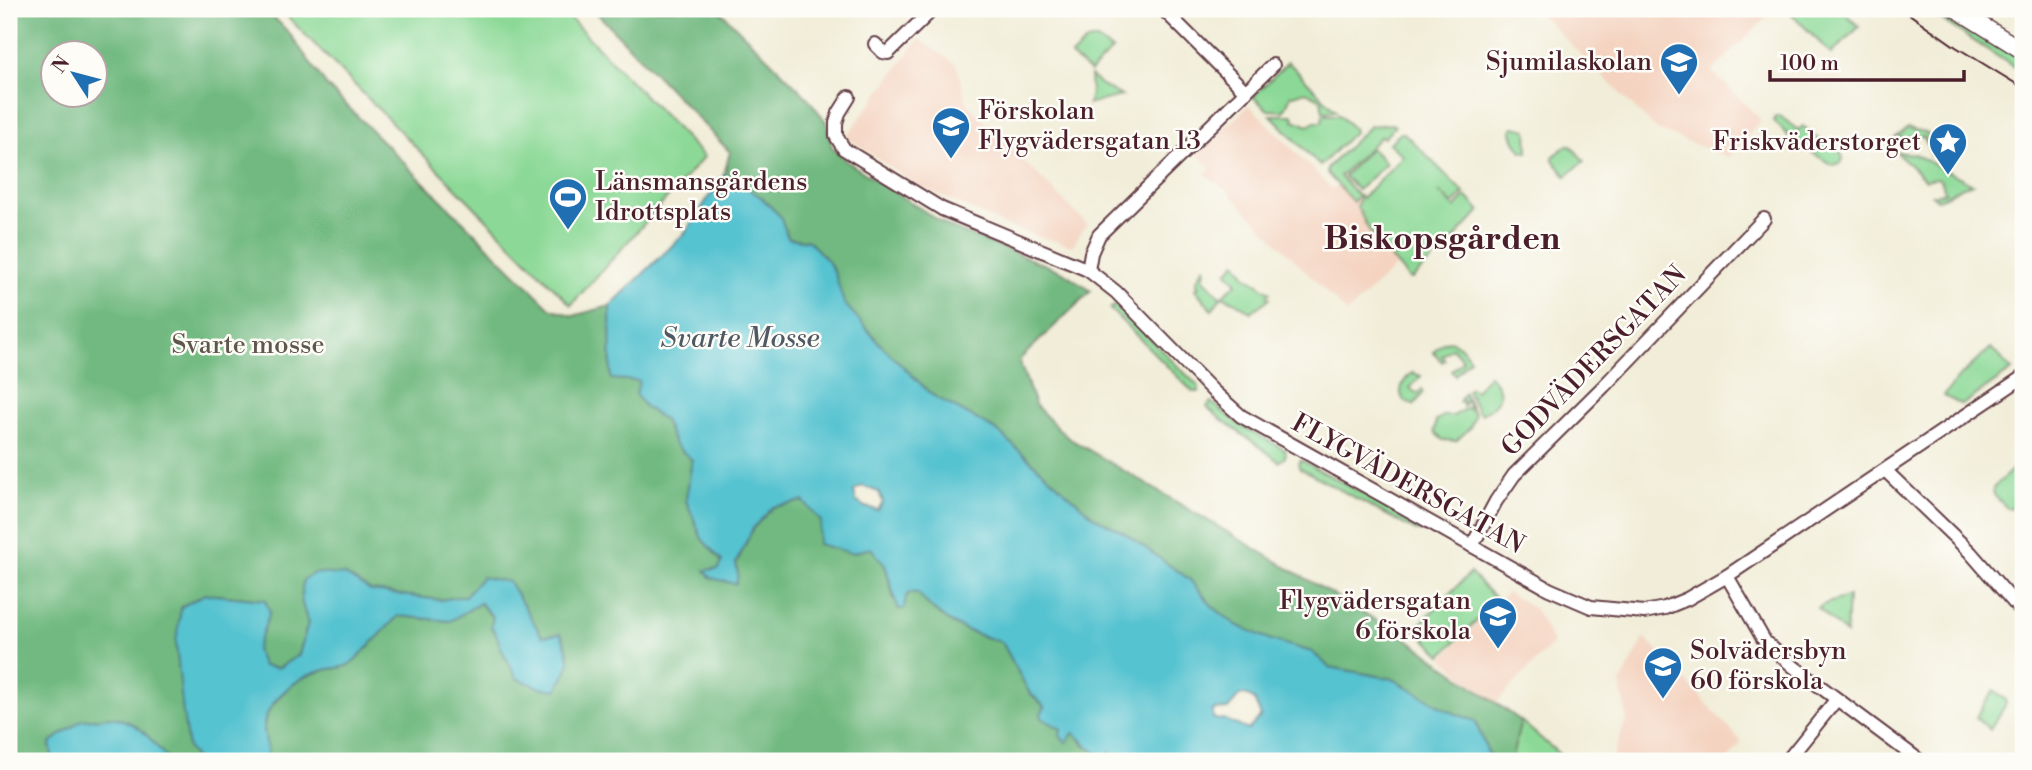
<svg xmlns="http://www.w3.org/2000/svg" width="2032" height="770" font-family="'Libre Bodoni',serif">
  <rect width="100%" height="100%" fill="#fdfcf7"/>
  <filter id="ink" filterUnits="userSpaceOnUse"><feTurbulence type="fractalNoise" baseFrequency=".0143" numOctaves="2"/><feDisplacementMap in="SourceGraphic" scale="14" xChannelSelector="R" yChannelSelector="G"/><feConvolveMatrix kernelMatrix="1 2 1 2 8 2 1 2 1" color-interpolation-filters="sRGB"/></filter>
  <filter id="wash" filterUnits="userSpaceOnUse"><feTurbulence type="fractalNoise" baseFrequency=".00686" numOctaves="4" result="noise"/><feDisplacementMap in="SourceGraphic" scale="28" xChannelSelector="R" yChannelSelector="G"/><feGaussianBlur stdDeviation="1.57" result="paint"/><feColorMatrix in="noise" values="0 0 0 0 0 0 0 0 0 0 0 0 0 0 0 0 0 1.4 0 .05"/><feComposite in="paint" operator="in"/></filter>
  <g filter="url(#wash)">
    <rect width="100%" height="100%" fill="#f1edd8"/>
    <!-- built -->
    <g fill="#f4d3c0">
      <path d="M1535,9H1775L1712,71L1761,120L1728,157L1657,130Z"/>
      <path d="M919,39L956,64L968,105L1087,224L1072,246L1013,229L912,182L846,137Z"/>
      <path d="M1249,105L1332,189L1344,180L1414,249L1347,313L1226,190L1205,174L1210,168L1197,154Z"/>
      <path d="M1507,592L1535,609L1553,643L1497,702L1464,677L1443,658Z"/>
      <path d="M1645,637L1742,742L1727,761H1611L1627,717L1620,684Z"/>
    </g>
    <!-- green -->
    <g fill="#8cd997" stroke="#6b7c61" stroke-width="2">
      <path d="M280,9H561L704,157L571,305Z"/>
      <path d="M1791,9H1841L1859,27L1831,54L1789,11Z"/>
      <path d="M1925,9H1943L2023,59V73Z"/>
      <path d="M1092,40H1097L1112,50L1090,72L1071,56L1087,41Z"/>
      <path d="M1288,62L1336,111L1323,112L1321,100L1305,91L1291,96L1284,111L1268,110L1253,97Z"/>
      <path d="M1090,76L1104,87L1122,96L1088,104L1091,94Z"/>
      <path d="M1271,115H1293L1294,120L1308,126L1315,122H1322L1323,115H1339L1353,128L1354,132L1320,166Z"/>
      <path d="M1780,116L1798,130L1803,126C1809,130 1812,135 1817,138C1827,143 1841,146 1843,159L1841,163L1832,165L1792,140L1774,121L1775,117Z"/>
      <path d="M1392,124L1395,126L1384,138L1381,136L1340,176L1358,196L1353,202L1327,173V168L1370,126Z"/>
      <path d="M1514,127L1527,130L1528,152L1522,151L1515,141L1511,130Z"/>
      <path d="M1908,128L1927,133L1931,139L1948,151V155L1937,158L1931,156L1924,137L1895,138Z"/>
      <path d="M1401,133H1404L1464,193L1453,205L1439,192L1455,208L1466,196L1480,211L1454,239L1412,279H1409L1371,234L1357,207L1360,196L1362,198L1403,156L1389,143Z"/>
      <path d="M1567,145H1570L1584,161L1566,176L1553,160V157Z"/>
      <path d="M1371,148L1386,163L1358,190L1344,176Z"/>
      <path d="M1897,152L1914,154L1973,184C1953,186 1954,196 1936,199L1932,195L1945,192L1942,182L1938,178L1925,180Z"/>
      <path d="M1236,262L1247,277L1270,292L1267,296L1270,298L1251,312L1234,301L1222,296L1237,283L1227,272Z"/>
      <path d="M1204,267L1206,269L1203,278L1221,297L1212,310L1195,289L1199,286L1196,282Z"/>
      <path d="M1115,305L1199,387V392H1193L1110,309Z"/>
      <path d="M1452,341L1461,347L1470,359L1455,375L1451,371L1463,360L1452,348L1442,356L1445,360L1442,362L1433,352L1444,342Z"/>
      <path d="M1991,348L2012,370L1962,405L1944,396L1957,379Z"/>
      <path d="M1412,373L1421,376L1410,388L1417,394L1422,390L1423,393L1414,405C1394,400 1400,383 1412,373Z"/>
      <path d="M1489,375C1506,392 1502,402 1482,414L1478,411L1467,391L1470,388L1475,391Z"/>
      <path d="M1464,393L1475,415L1470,428L1456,441L1443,440L1434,432L1436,421L1443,416H1453L1467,408L1470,410L1466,400L1463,406L1462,401L1459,402Z"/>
      <path d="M1211,402L1241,426L1286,450L1285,457L1279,462C1257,442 1229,428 1207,407Z"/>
      <path d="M1301,460L1417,523L1420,527V531H1416L1300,468L1298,463Z"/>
      <path d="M2019,463L2023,464V497L2013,507L2007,508L1994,495L1993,488Z"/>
      <path d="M1470,573L1497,600L1442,655L1415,629Z"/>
      <path d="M1848,596L1846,634L1818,608C1824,602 1839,601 1848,596Z"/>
      <path d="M1994,690L2005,699L2006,704L1990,730L1976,717Z"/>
      <path d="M1521,721L1567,761H1511Z"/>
    </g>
    <!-- forest -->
    <g fill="#71b980" stroke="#5e6c56" stroke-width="2" fill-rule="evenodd">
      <path d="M9,9H266L289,33L327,86L550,308L573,316L610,306L611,378L640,381L645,407L664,420L675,445L692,460L686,500L702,539L722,561L719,569L706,570L738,575L736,564L753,528L773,507L803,501L851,553L871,548L885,565L894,599L906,597L910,592L918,593C940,623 968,632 1002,642L1029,692L1079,737L1084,745L1110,751L1118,761H267C270,746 259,729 267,714C277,694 300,676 321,671C330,668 340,669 348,665C354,663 390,624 398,616L450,621L480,603L493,618L491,627C497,634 498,638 501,647C504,657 512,666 516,678L542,636L508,582L465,596L440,600L371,591L345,575L301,600L308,623L299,655L277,668L263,666L255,650L261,632L265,600L205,594L176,642L188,748L198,761H170L162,753L82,720L50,743L53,761H9ZM52,52H94V94H52Z"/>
      <path d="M593,9H718L807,97L827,123L832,147L846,161L949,227L1063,272L1091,291L1019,360L1035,405L1067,437L1406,638L1521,721L1511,761H1496L1488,753L1475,721L1449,711L1393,679L1329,667L1312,652L1271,640L1236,625L1213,607L1190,580L1123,532L1094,517L996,430L932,395L880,344L843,303L835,274L828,261L809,241L788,238L780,216L761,197L724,174L730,152Z"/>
    </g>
    <!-- water -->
    <g fill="#57c3d0" stroke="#50717e" stroke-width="2" fill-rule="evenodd">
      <path d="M724,174L761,197L780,216L788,238L809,241L828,261L835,274L844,303L880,344L932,395L996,430L1094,517L1123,532L1190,580L1213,607L1236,625L1271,640L1312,652L1329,667L1393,679L1449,711L1475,721L1488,753L1496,761H1118L1110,751L1107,757C1089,752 1087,742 1073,733L1067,743L1060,736L1061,729L1042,718L1041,713L1045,707L1029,692L1002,642C966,632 942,623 918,593L910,592L906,597L904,609H898L885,565L871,548L851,553L818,544L821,521L803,501L773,507L753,528L736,563L738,575L736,584L711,578L705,570L719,569L722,561L702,539L686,500L692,460L675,445L664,420L645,407L636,395L639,381L611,379L610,306L685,233ZM862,486L879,492L883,502L878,510L865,507L856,501L854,491ZM1245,695L1254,699L1261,716L1248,730L1224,719L1219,720L1213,718V710L1228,709L1239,696Z"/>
      <path d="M314,573L345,575L371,591L440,600L465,596L482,577L509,582L542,636L561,634C573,661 572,665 556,690L541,688L516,678C512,668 508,661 503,652C498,642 499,636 491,626L493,617L480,603L450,621L398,616C390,624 354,663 348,665C340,669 330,668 321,671C300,676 276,694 267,714C259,729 270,746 267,761H198L188,748L183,714L176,642L181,607L205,594L265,600L270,612L256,650L263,666L278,668L299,655L308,623L301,600L303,580Z"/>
      <path d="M112,717C145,724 148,739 170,761H53L50,743L82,720Z"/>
    </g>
  </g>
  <g filter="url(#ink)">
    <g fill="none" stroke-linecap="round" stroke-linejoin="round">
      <!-- minor casing -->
      <g stroke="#633e45" stroke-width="16">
        <g id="minor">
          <path d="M1163,9L1246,92"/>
          <path d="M875,44L883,52L888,53L933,9"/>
          <path d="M849,97L839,113L836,123V136L844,149L942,209L1088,270L1116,292L1213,391L1241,416L1549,589L1591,607L1644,612L1665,608L1687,599L1727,576L2023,377"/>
          <path d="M1088,270L1091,253L1099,235L1273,65"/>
          <path d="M1886,471L1970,552L2023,613"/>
          <path d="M1472,546L1496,501L1514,475L1604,386L1764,219"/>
          <path d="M1727,576L1765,642L1794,667L1920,761"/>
          <path d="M1787,761L1836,700"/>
        </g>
      </g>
      <!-- tertiary casing -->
      <g stroke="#633e45" stroke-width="19">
        <path id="tertiary" d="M1956,9L2023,51"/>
      </g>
      <!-- minor -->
      <use href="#minor" stroke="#fff" stroke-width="12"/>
      <!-- tertiary -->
      <use href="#tertiary" stroke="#fff" stroke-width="16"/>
      <!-- tram -->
      <path stroke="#4a1f2b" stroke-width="2" d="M1902,9L1956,47L2023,88"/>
    </g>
  </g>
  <!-- icons -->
  <defs>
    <g id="school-pin" transform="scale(2.0125)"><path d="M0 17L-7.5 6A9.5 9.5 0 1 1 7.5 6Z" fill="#1f6fb2" stroke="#fdfcf7"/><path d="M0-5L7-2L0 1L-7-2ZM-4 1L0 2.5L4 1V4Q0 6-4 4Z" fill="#fff"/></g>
    <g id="sight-pin" transform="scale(2.0125)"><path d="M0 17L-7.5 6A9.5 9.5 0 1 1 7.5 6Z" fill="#1f6fb2" stroke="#fdfcf7"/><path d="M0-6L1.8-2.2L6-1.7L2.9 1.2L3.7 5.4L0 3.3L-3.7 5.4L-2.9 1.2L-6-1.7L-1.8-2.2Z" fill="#fff"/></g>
    <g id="stadium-pin" transform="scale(2.0125)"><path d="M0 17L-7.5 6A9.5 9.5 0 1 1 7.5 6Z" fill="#1f6fb2" stroke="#fdfcf7"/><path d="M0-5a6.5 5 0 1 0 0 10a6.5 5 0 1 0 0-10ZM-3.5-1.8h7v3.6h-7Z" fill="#fff"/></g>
  </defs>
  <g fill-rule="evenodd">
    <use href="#school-pin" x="1679" y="62"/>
    <use href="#school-pin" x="951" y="126"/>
    <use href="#sight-pin" x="1948" y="142"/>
    <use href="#stadium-pin" x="568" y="197"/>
    <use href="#school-pin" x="1498" y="616"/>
    <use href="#school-pin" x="1663" y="666"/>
  </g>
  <g text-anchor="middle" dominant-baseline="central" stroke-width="5" stroke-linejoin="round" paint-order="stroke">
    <!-- poi labels -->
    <g font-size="26" fill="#4a1f2b" stroke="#fdfcf7" text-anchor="end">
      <text x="1652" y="62">Sjumilaskolan</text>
      <text x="978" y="111" text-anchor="start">Förskolan<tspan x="978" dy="30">Flygvädersgatan 13</tspan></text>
      <text x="1921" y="142">Friskväderstorget</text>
      <text x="595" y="182" text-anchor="start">Länsmansgårdens<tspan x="595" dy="30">Idrottsplats</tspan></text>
      <text x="1471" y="601">Flygvädersgatan<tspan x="1471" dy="30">6 förskola</tspan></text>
      <text x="1690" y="651" text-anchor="start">Solvädersbyn<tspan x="1690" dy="30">60 förskola</tspan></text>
    </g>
    <!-- park labels -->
    <g font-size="26" fill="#5e574b" stroke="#fdfcf7">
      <text x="248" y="345">Svarte mosse</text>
    </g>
    <!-- street labels -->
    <g font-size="26" fill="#4a1f2b" stroke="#fdfcf7">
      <text transform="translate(1594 361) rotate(-46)">GODVÄDERSGATAN</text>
      <text transform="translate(1408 484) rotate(29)">FLYGVÄDERSGATAN</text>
    </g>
    <!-- water labels -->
    <g font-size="28" font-style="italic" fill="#4f5865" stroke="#fdfcf7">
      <text x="740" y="338">Svarte Mosse</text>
    </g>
    <!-- district labels -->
    <g font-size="33" font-weight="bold" fill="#4a1f2b" stroke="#fdfcf7">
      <text x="1442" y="239">Biskopsgården</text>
    </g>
  </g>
  <!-- margin -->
  <rect width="2032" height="770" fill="none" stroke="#fdfcf7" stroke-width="35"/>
  <!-- north arrow -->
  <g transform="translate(74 74) rotate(306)"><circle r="33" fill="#fdfcf7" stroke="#b5a4a5" stroke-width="2"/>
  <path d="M0-5L12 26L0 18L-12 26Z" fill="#1f6fb2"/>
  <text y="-10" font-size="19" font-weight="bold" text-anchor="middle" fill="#4a1f2b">N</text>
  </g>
  <!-- scale -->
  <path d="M1770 70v10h194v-10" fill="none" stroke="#4a1f2b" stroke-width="3.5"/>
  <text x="1780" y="70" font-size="21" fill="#4a1f2b" stroke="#fdfcf7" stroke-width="5" paint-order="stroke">100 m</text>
</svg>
